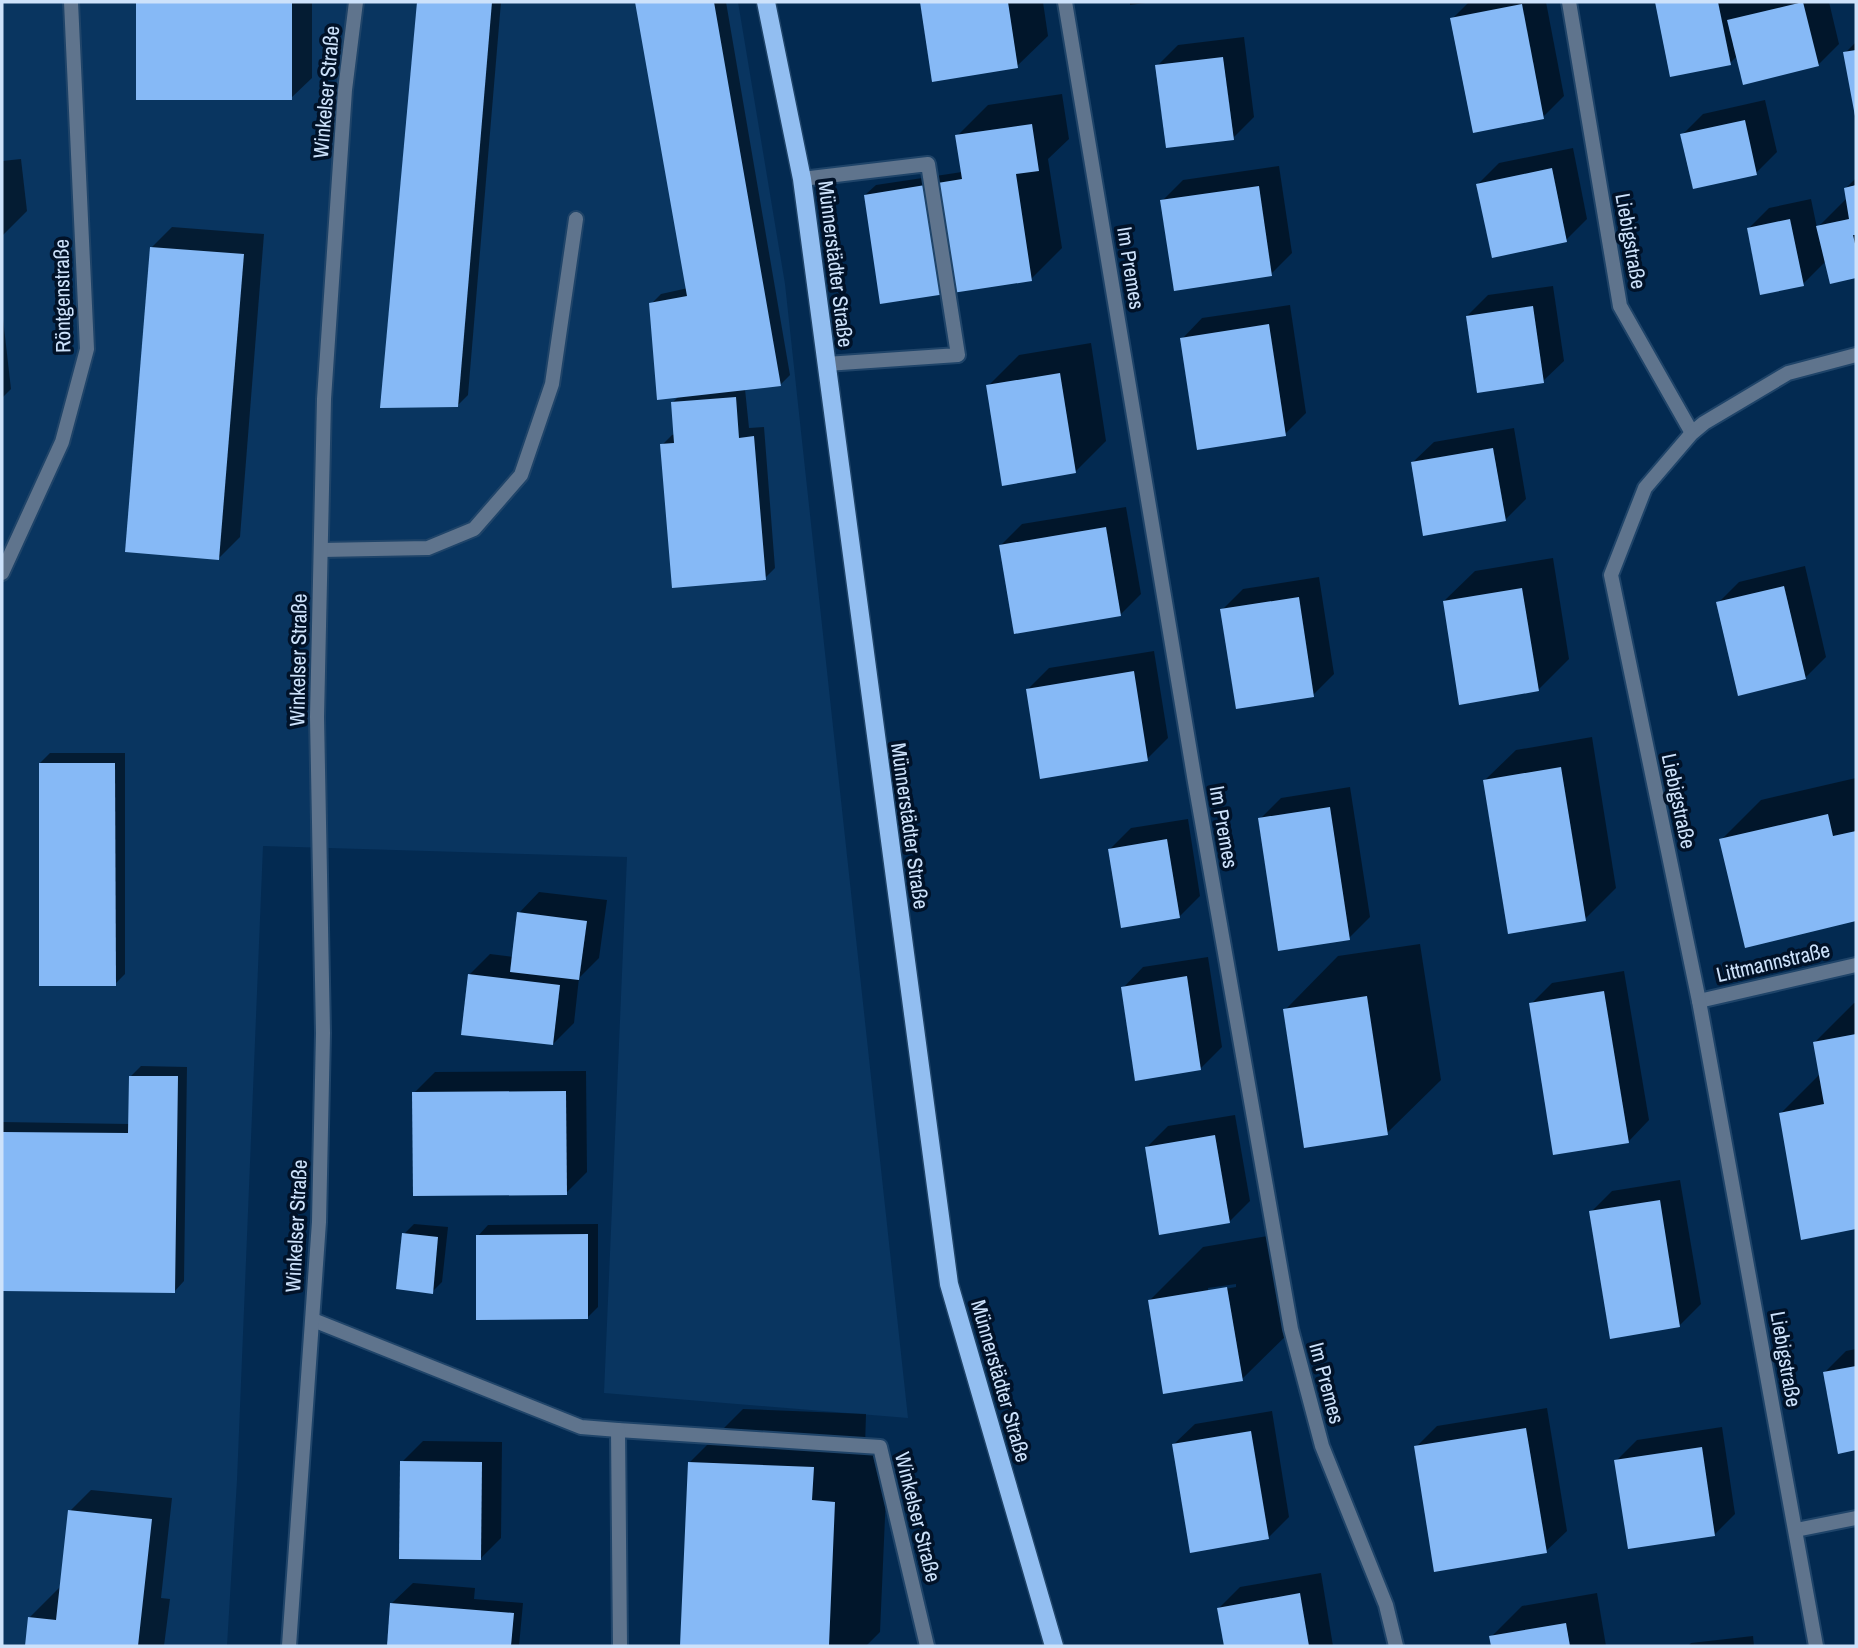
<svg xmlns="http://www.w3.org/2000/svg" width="1858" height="1648" font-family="'Archivo Narrow',sans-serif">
  <rect width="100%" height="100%" fill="#032a51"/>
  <!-- built -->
  <path fill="#093560" d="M2,2H738L785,284L908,1418L604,1393L627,857L263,846L237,1480L227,1646H2Z"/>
  <!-- shadow -->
  <g fill="#0007" fill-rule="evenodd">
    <path d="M138,2H312V78L291,98L138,99Z"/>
    <path d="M419,2H501L468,395L458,405L382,407Z"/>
    <path d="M637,2H726L790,375L780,385L745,389L749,428L764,427L775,568L765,578L662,445L672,435L675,434L673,402L679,396L651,304L661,294L688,288Z"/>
    <path d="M922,2H1043L1048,36L1017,66L934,80Z"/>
    <path d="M1130,2H1153L1130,5Z"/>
    <path d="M1469,2H1546L1564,96L1543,117L1452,19Z"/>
    <path d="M1657,2H1829L1839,44L1818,65L1737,56L1730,63L1672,75Z"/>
    <path d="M1244,37L1254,117L1233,138L1157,66L1178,45Z"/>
    <path d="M1855,43H1856V114L1845,53Z"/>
    <path d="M1062,94L1069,139L1048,159L1062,248L1031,279L865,195L876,185L962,172L957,136L988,105Z"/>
    <path d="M1765,100L1777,152L1756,173L1682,135L1703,114Z"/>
    <path d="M1573,148L1587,219L1566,240L1478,184L1499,163Z"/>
    <path d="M21,159L27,211L2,236V161Z"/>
    <path d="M1279,166L1292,253L1271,274L1162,201L1183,180Z"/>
    <path d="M1856,178V276L1831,282L1826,261L1803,284L1748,229L1769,208L1811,199L1817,228L1847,198L1846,188Z"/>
    <path d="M172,227L264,234L240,537L219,558L151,248Z"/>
    <path d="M1553,286L1564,361L1543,381L1467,316L1488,295Z"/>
    <path d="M1290,305L1306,413L1285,434L1182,339L1202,318Z"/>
    <path d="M2,310L11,389L2,398Z"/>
    <path d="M1091,343L1106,441L1076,471L988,386L1019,355Z"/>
    <path d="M1514,428L1526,499L1505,520L1413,462L1434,442Z"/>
    <path d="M1126,507L1141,594L1120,615L1001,545L1022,524Z"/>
    <path d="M1553,558L1569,659L1538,690L1444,601L1475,571Z"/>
    <path d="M1805,566L1826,657L1805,678L1718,603L1739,582Z"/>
    <path d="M1319,577L1334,674L1313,695L1222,610L1243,589Z"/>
    <path d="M1154,651L1168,738L1147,759L1028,689L1049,668Z"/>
    <path d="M1592,737L1616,888L1585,919L1485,780L1516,750Z"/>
    <path d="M50,753H125V974L115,984L40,763Z"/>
    <path d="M1856,778V920L1721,840L1761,800Z"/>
    <path d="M1350,787L1370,917L1349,938L1260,819L1281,798Z"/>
    <path d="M1188,819L1200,896L1179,917L1110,849L1131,828Z"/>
    <path d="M539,892L607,900L599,958L579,978L574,1023L553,1044L469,975L490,954L514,957L519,913Z"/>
    <path d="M1420,944L1441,1080L1387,1133L1285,1010L1338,956Z"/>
    <path d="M1208,957L1222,1047L1201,1068L1123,988L1143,967Z"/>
    <path d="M1624,971L1649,1120L1629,1141L1531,1004L1552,983Z"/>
    <path d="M1854,1003H1856V1227L1803,1237L1781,1113L1820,1074L1814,1043Z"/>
    <path d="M141,1066L187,1067L184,1281L174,1292L2,1289V1122L130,1124L131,1076Z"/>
    <path d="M586,1071L587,1172L566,1193L414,1093L435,1072Z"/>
    <path d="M1235,1115L1250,1201L1229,1222L1147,1147L1168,1126Z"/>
    <path d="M1680,1180L1701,1304L1680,1325L1591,1212L1612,1191Z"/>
    <path d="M414,1224L448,1227L442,1282L432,1292L404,1234Z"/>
    <path d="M598,1224V1307L588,1317L478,1236L488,1225Z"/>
    <path d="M1280,1234L1296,1326L1242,1379L1149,1301L1203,1247ZM1236,1284V1287L1208,1292V1288Z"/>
    <path d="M1856,1349V1448L1839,1452L1825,1372L1846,1351Z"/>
    <path d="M1547,1408L1567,1531L1546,1551L1416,1447L1437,1426Z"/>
    <path d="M743,1409L866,1414L865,1447L888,1449L880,1632L866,1646H682L690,1462Z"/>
    <path d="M1272,1411L1289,1517L1268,1538L1174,1444L1195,1424Z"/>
    <path d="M1722,1427L1735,1514L1714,1535L1616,1461L1637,1440Z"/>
    <path d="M423,1441L502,1442L501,1538L480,1559L402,1462Z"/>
    <path d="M91,1490L172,1498L161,1598L170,1599L164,1646H26L29,1618L60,1587L70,1511Z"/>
    <path d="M1321,1573L1333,1646H1226L1219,1608L1240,1587Z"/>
    <path d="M413,1583L475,1588L474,1599L523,1603L519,1646H389L392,1603Z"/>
    <path d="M1597,1593L1606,1646H1493L1491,1637L1522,1606Z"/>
    <path d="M1753,1636L1754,1646H1688L1691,1643Z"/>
  </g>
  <!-- building -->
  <g fill="#86b9f6">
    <rect x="136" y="2" width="156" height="98"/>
    <path d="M417,2H492L458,407L380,408Z"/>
    <path d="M635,2H714L781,386L657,400L649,303L687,296Z"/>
    <path d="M920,2H1008L1018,68L932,82Z"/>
    <path d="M1655,2H1718L1731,65L1670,77Z"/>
    <path d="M1803,2L1819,66L1743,85L1727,20Z"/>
    <path d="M1522,4L1544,119L1473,133L1450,18Z"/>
    <path d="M1856,50V116H1855L1843,52Z"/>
    <path d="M1223,57L1234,140L1166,148L1155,65Z"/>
    <path d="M1745,120L1757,175L1693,189L1680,134Z"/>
    <path d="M1032,124L1039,171L1016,174L1032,281L880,304L864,195L962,179L955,135Z"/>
    <path d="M1552,168L1567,242L1492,258L1476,184Z"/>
    <path d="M1856,185V235H1853L1856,248V278L1830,284L1816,226L1849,219L1844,188Z"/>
    <path d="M1259,186L1272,276L1174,291L1160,200Z"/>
    <path d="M1790,219L1804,286L1760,295L1747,228Z"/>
    <path d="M150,247L244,254L219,560L125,552Z"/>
    <path d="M1533,306L1544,383L1477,393L1466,316Z"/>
    <path d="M1269,324L1286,436L1197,450L1180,338Z"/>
    <path d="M1060,373L1076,473L1002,486L986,385Z"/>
    <path d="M736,397L739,438L754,436L766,580L672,588L660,444L674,443L671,402Z"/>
    <path d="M1493,448L1506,521L1423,536L1411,462Z"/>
    <path d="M1106,527L1121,616L1014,634L999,545Z"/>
    <path d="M1784,586L1806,679L1738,696L1716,602Z"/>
    <path d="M1522,588L1539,691L1459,705L1443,601Z"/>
    <path d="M1299,597L1314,697L1236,709L1220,609Z"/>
    <path d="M1134,671L1148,761L1040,779L1026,689Z"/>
    <path d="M39,763H115L116,986H39Z"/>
    <path d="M1561,767L1586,921L1508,934L1483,780Z"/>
    <path d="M1330,807L1350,940L1278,951L1258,818Z"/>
    <path d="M1828,814L1833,836L1856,831V921L1745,948L1719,839Z"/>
    <path d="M1167,839L1180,918L1121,928L1108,849Z"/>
    <path d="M517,912L587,921L579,980L510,972Z"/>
    <path d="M468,974L560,985L553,1045L461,1035Z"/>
    <path d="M1187,976L1201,1070L1135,1081L1121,987Z"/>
    <path d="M1604,991L1629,1143L1553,1155L1529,1003Z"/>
    <path d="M1367,996L1388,1135L1304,1148L1283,1009Z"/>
    <path d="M1856,1034V1229L1801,1240L1779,1113L1824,1104L1813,1042Z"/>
    <path d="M129,1076H178L175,1293L2,1291V1132L128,1133Z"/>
    <path d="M566,1091L567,1195L413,1196L412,1092Z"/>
    <path d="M1215,1135L1230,1223L1159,1235L1145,1147Z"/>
    <path d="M1660,1200L1680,1327L1610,1339L1589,1211Z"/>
    <path d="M402,1233L438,1237L433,1294L396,1289Z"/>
    <path d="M588,1234V1319L476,1320V1235Z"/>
    <path d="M1227,1287L1243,1381L1163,1394L1148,1300Z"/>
    <path d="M1856,1366V1450L1838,1454L1823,1372Z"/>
    <path d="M1526,1428L1547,1553L1434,1572L1414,1446Z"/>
    <path d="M1251,1431L1269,1539L1190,1553L1172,1444Z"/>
    <path d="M1702,1447L1715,1536L1628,1549L1614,1460Z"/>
    <path d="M400,1461L482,1462L481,1560L399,1559Z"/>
    <path d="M688,1462L814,1467L812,1500L835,1502L829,1646H680Z"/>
    <path d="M68,1510L152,1519L138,1646H25L28,1617L56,1620Z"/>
    <path d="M1300,1593L1309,1646H1224L1217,1608Z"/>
    <path d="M390,1603L514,1613L511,1646H387Z"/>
    <path d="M1566,1623L1570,1646H1491L1489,1636Z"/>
  </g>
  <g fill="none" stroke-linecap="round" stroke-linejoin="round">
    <!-- service casing -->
    <g stroke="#1f4469" stroke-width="18">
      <g id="service">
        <path d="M802,179L928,164L958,355L826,364"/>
        <path d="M321,550L428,548L474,529L521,475L552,384L576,219"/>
        <path d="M618,1430L880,1447L927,1646"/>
      </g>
    </g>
    <!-- minor casing -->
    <g stroke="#1f4469" stroke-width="18">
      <g id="minor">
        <path d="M1065,2L1195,782L1291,1329L1322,1446L1386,1605L1396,1646"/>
        <path d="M1569,2L1620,306L1692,433"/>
        <path d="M2,573L62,442L87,349L71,2"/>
        <path d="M1699,1001L1856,965"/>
        <path d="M313,1320L581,1427L618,1430L620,1646"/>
        <path d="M1796,1530L1856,1518"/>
        <path d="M289,1646L319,1222L323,1033L317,717L324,399L345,90L356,2"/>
        <path d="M1816,1646L1699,1001L1611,575L1645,488L1692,433L1704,423L1788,373L1856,355"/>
      </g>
    </g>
    <!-- primary casing -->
    <g stroke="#1f4469" stroke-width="21">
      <path id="primary" d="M766,2L802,179L949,1284L1054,1646"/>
    </g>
    <!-- service -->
    <use href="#service" stroke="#5f748d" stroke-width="14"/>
    <!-- minor -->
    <use href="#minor" stroke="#5f748d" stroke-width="14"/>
    <!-- primary -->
    <use href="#primary" stroke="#92bef1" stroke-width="18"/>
  </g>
  <g text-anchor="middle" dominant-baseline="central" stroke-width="7" stroke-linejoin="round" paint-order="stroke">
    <!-- street labels -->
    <g font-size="21" fill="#cde2fb" stroke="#011228">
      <text transform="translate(326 92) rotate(-85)">Winkelser Straße</text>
      <text transform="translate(1631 241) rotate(80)">Liebigstraße</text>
      <text transform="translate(836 264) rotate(83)">Münnerstädter Straße</text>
      <text transform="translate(1131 268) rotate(81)">Im Premes</text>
      <text transform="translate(62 296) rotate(-91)">Röntgenstraße</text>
      <text transform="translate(298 660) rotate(-89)">Winkelser Straße</text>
      <text transform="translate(1679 801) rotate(78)">Liebigstraße</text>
      <text transform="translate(910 826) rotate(82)">Münnerstädter Straße</text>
      <text transform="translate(1224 827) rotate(80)">Im Premes</text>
      <text transform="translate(1773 962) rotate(-13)">Littmannstraße</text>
      <text transform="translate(296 1226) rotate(-87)">Winkelser Straße</text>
      <text transform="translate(1786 1359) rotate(80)">Liebigstraße</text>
      <text transform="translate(1001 1381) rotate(74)">Münnerstädter Straße</text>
      <text transform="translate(1327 1383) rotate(75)">Im Premes</text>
      <text transform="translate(918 1517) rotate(76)">Winkelser Straße</text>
    </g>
  </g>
  <!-- border -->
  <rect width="1858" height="1648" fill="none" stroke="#cde2fb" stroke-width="7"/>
</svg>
